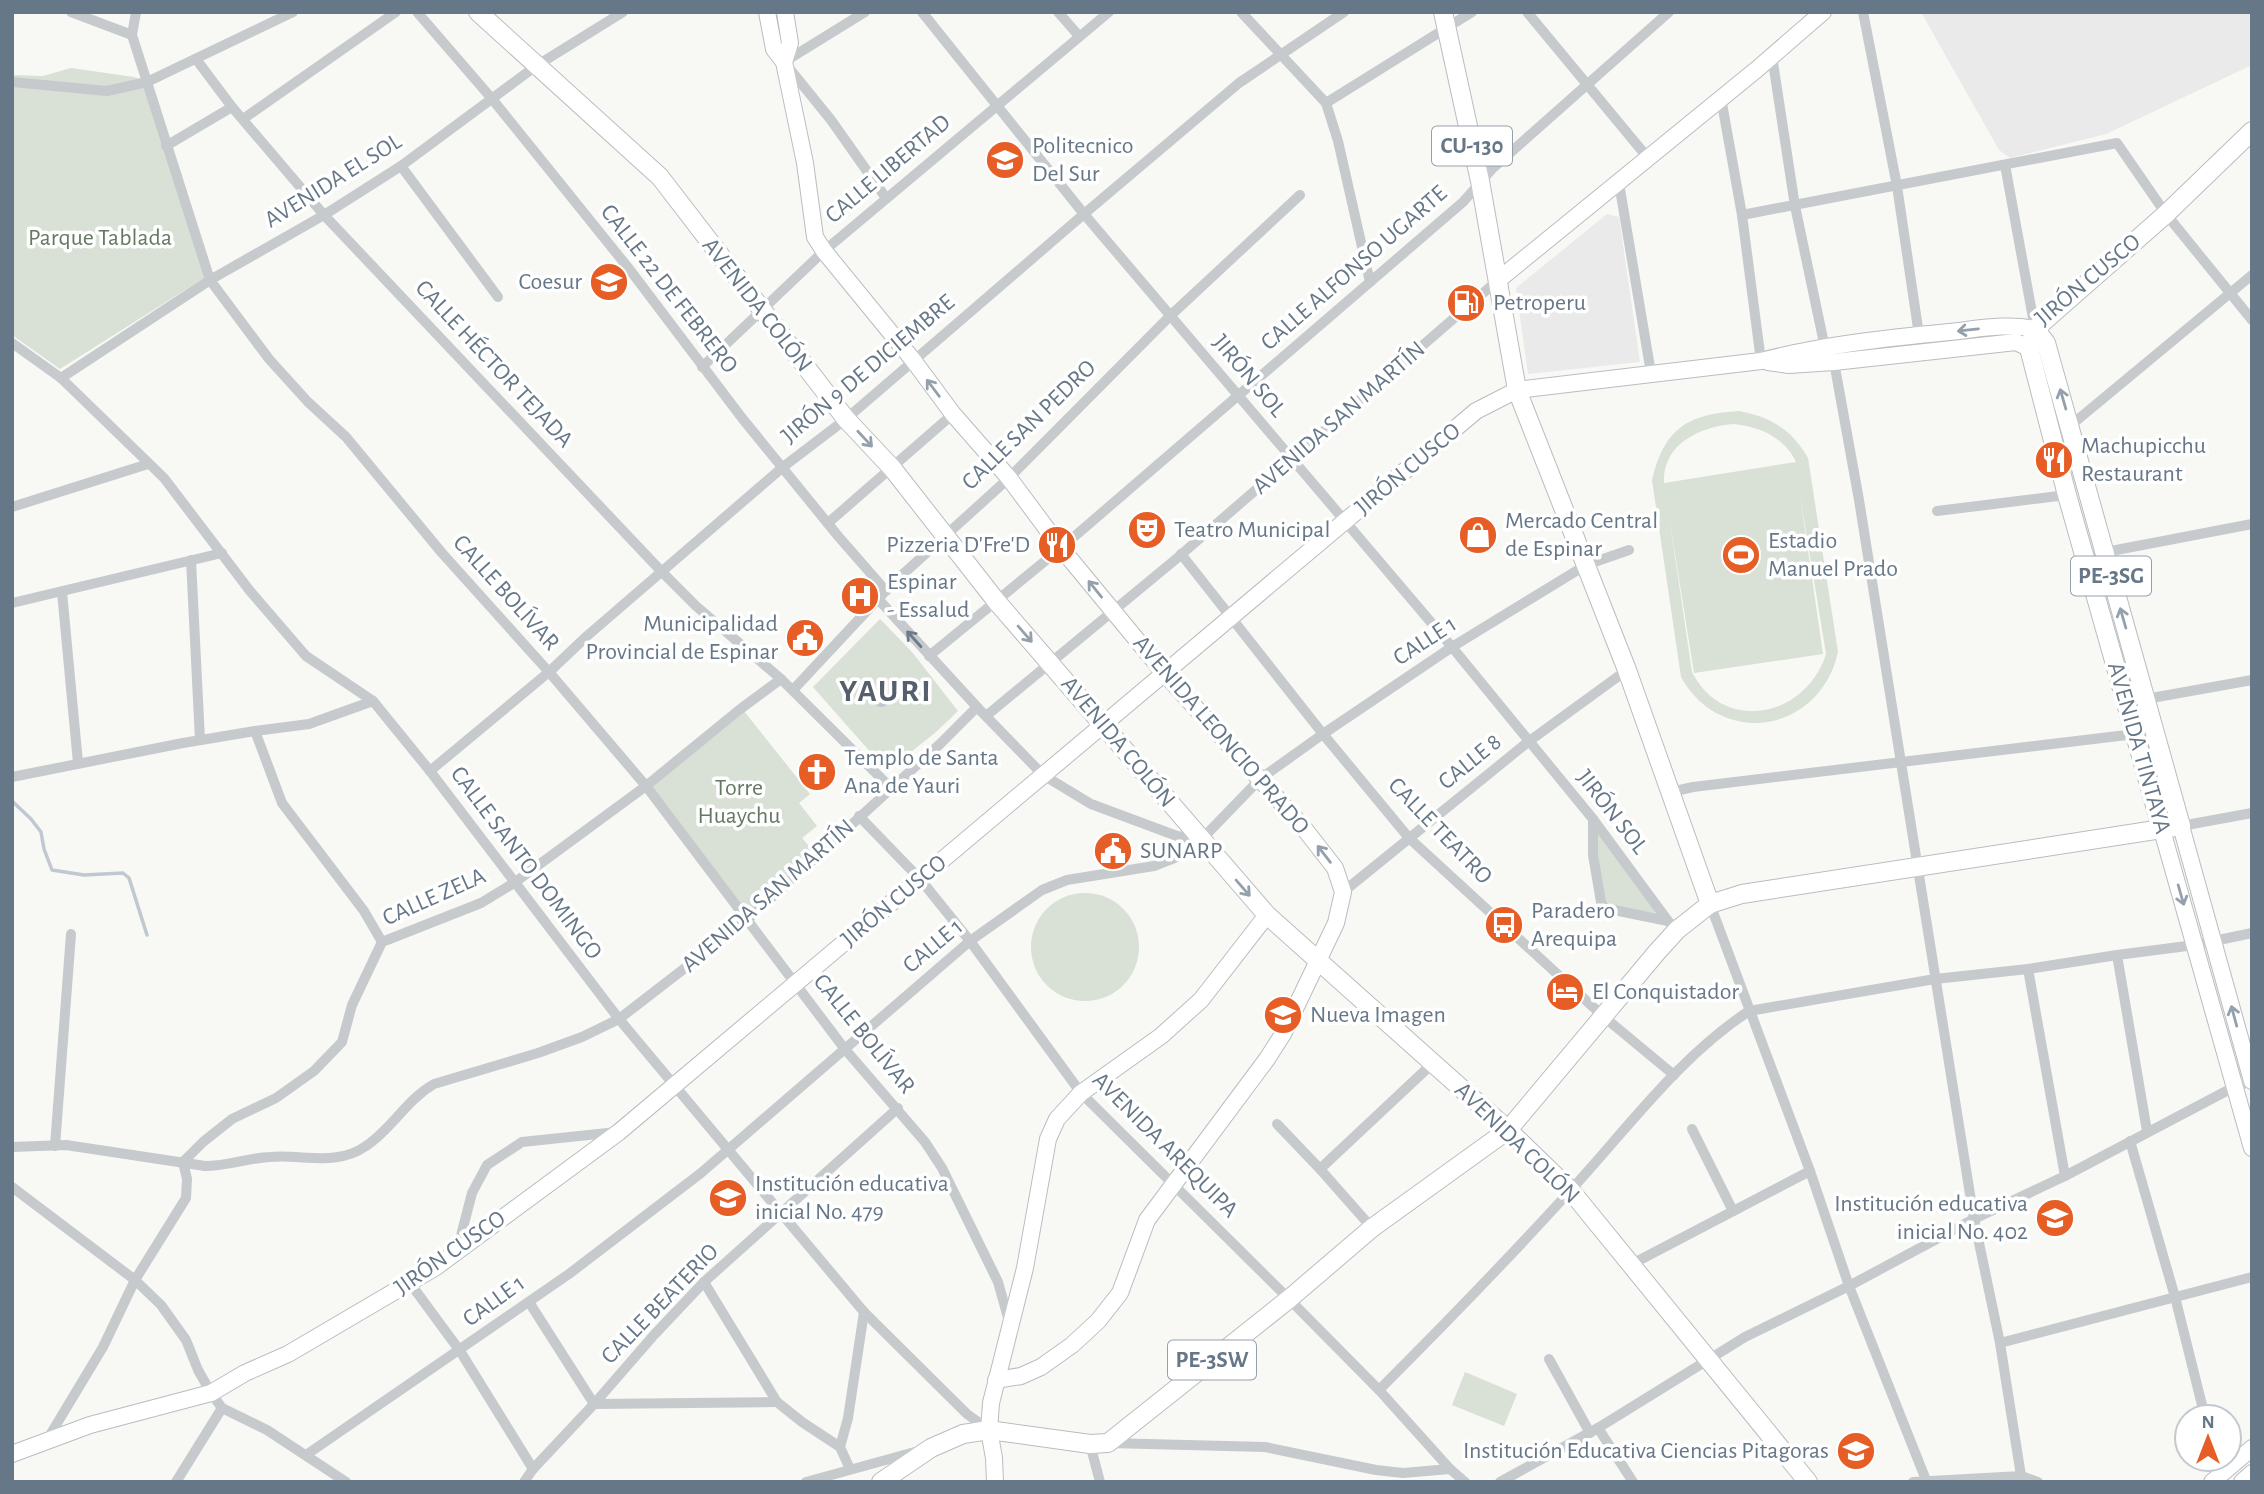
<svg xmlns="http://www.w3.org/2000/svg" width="2264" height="1494" font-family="'Alegreya Sans',sans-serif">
  <rect width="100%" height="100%" fill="#f8f8f5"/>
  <!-- built -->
  <g fill="#e9eae9">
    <path d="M1921,12H2252V65L2106,134L2010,158L1999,150Z"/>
    <path d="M1607,214L1619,217L1640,362L1528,374L1516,288Z"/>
  </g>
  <!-- green -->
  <g fill="#d9e0d6" fill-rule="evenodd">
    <path d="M71,68L134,77L150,82L204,278L60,369L12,335V75L43,76Z"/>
    <path d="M1739,411C1771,417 1792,430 1808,458L1838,652C1820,733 1721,749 1681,677L1652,480C1664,429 1687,414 1739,411ZM1734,424C1760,427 1784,437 1796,462L1664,483C1662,444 1701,426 1734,424ZM1800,495L1826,654C1806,718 1723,734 1692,672L1669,516L1694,673L1823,654Z"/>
    <path d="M880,619L912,652L958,711L936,732L887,771L813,687Z"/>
    <path d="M744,711L810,794L799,803L817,826L802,838L814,852L749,914L651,787Z"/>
    <path d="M1596,831L1655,910V913L1606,906L1599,876Z"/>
    <circle cx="1085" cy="947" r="54"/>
    <path d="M1465,1372L1517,1394L1504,1426L1452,1405Z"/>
  </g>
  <!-- water -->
  <circle fill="#c0c9cf" cx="881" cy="699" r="8"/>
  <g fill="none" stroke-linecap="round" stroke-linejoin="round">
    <!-- stream -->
    <path stroke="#c0c9cf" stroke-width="3.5" d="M12,801L31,819L41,832L44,849L52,870L84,875L123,873L129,878L147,935"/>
    <!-- secondary casing -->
    <g stroke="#b8bdc2" stroke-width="18">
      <g id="secondary">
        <path d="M767,12L774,49L784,62L805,163L815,237L824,251L913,360L953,414L1009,478L1061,548L1165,674L1303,827L1335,868L1343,892L1336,923L1283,1034L1267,1059L1147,1220L1120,1293L1098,1321L1072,1345L1041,1367L1021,1376L996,1380"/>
        <path d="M784,62L790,43L785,12"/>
        <path d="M1497,281L1756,70L1823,12"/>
        <path d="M1768,362L1789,365L1834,362L2016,342L2029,348"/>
        <path d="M2181,826L2252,1081"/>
        <path d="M2162,830L2252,1148"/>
        <path d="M12,1454L90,1425L211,1393L245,1373L288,1354L436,1267L619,1132L1476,411L1517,390L1761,361C1822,345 1887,338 1949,332C1978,329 2007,323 2035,329"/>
        <path d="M995,1482L994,1458L989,1430L991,1403L1025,1268L1048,1139L1057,1119L1081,1093L1161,1036L1201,1000L1267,915"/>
        <path d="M2212,1482L2252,1448"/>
        <path d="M2242,1482L2252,1473"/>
      </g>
    </g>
    <!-- primary casing -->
    <g stroke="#b9bdc1" stroke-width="20">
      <g id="primary">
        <path d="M478,12L660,177L846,419L892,468L997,602L1267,915L1508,1130L1571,1191L1808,1482"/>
        <path d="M1443,12L1480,181L1517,390L1627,670L1710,904"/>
        <path d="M2162,830L2067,495L2029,348L2035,329L2166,214L2252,131"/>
        <path d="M881,1482L931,1448L963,1434L989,1430L1090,1444L1108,1443L1289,1299L1372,1228L1508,1130L1657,952L1677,930L1710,904L1742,894L2181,826L2046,343L2035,329"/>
      </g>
    </g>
    <!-- street -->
    <g stroke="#c6cacd" stroke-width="10">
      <path d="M71,12L132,35"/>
      <path d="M136,12L132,35L210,280L269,359L308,402L346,437L442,553L549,672L646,786L844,1048L925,1142L942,1168L998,1282L1010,1325"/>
      <path d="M417,12L493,100L630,270L742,418L838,536L886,591"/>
      <path d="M865,12L784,62L831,120L886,198"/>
      <path d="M922,12L1084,214L1452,647L1593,819L1668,921L1677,930"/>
      <path d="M1058,12L1079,36"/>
      <path d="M1241,12L1326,103L1338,141L1370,282"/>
      <path d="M1527,12L1648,158"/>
      <path d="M1863,12L1897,186L1919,335"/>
      <path d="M1772,56L1795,206L1825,348"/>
      <path d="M196,59L232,107L324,215L662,572L696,606L781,679L890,787"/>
      <path d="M12,82L107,91L147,82L293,12"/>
      <path d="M1721,98L1742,215L1761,361"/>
      <path d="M1326,103L1472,12"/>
      <path d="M243,119L396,12"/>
      <path d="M166,146L232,107"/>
      <path d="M2005,165L2035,329"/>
      <path d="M401,166L498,297"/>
      <path d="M1619,183L1651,373"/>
      <path d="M1742,215L2117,143L2166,214L2252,320"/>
      <path d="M12,343L61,378L164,478L250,591L306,656L373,701L430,771L619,1019L781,1213L864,1312L967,1414L989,1430"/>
      <path d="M1834,362L1859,500L1974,1219L2000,1343L2022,1482"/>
      <path d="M702,367L824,251L1109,12"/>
      <path d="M61,378L210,280L324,215L401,166L536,66L623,12"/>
      <path d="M2070,426L2252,275"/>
      <path d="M12,507L148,464"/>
      <path d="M1937,511L2067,495"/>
      <path d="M828,523L953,414"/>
      <path d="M1181,554L1323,734L1409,838L1604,1017L1674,1075"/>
      <path d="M2085,556L2252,524"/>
      <path d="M191,560L200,740"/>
      <path d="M62,592L78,763"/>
      <path d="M879,600L977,707L1043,775L1091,804L1177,836L1201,840"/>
      <path d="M12,603L222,553"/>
      <path d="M929,656L1061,548L1463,202L1493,168L1669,12"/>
      <path d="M793,690L891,585L1009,478L1170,316L1300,195"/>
      <path d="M2146,699L2252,680"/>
      <path d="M986,716L1176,559L1497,281"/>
      <path d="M255,731L282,803L364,911L382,942"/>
      <path d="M430,771L549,672L587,636L783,467L846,419L1084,214L1239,83L1344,12"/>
      <path d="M12,777L183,743L255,731L309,724L373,701"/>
      <path d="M1671,792L1693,787L2135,734"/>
      <path d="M859,816L920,879L970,941L1081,1093L1289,1299L1379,1390L1450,1469L1465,1482"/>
      <path d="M1593,819V855L1601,902L1604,908L1668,921"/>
      <path d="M2181,826L2252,813"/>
      <path d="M1343,892L1528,742L1627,670"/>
      <path d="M1710,904L1810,1171L1849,1286L1926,1480"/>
      <path d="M2117,955L2147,1131"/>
      <path d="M2028,969L2065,1176"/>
      <path d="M1277,1124L1320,1169L1372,1228"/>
      <path d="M1692,1129L1733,1211"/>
      <path d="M2130,1141L2175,1297L2205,1417"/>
      <path d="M55,1146L71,934"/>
      <path d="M12,1147L66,1145L205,1166C228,1166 248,1158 270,1157C303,1154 336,1167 366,1146C392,1129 406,1100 434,1084L538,1053L582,1037L619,1019L747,920L940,744L977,707"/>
      <path d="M1320,1169L1433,1063"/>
      <path d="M12,1187L135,1280L161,1305L186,1340L198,1370L211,1393L222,1408L267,1430L346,1482"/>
      <path d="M457,1251L472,1193L487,1165L522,1142L617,1132"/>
      <path d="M1632,1264L1810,1171"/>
      <path d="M704,1282L777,1402L802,1422L840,1447"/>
      <path d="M410,1283L460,1351L533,1469"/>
      <path d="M529,1302L594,1404L777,1402"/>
      <path d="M2000,1343L2252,1277"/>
      <path d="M1549,1359L1590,1433"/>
      <path d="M1379,1390C1444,1325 1508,1259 1570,1191C1627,1129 1679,1057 1749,1011L1935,979L2028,969L2117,955L2195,945L2252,933"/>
      <path d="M1598,1428L1633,1482"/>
      <path d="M47,1440L103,1347L135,1280L186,1198L187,1179L183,1162L203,1142L232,1119L276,1098L314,1071L342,1042L352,1005L382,942L481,903L514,883L646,786L739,710L781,679"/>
      <path d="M1108,1443L1265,1447L1376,1470L1403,1473L1450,1469"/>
      <path d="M1090,1444L1100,1482"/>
      <path d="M306,1455L569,1274L701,1173L970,941L1042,890L1067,880L1154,866L1177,857L1201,840L1260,779L1323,734L1452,647L1586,565L1629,550"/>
      <path d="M2216,1459L2222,1480"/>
      <path d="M850,1469L840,1447L848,1418L864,1312"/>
      <path d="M176,1482L222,1408"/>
      <path d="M524,1482L533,1469L594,1404L654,1335L704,1282L898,1108"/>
      <path d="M806,1482L922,1450"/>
      <path d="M1500,1482L1598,1428L1745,1337L1849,1286L1974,1219L2065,1176L2234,1087L2252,1081"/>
      <path d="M1913,1482L2021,1476L2038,1482"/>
    </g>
    <!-- secondary -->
    <use href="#secondary" stroke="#fff" stroke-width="16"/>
    <!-- primary -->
    <use href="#primary" stroke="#fff" stroke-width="18"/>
  </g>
  <!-- one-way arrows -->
  <defs><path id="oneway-shaft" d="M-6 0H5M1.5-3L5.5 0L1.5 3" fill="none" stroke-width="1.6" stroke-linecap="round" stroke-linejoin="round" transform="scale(1.75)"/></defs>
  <g stroke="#94a0ab">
    <use href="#oneway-shaft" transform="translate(1968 330) rotate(174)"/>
    <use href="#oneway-shaft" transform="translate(933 388) rotate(-127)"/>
    <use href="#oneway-shaft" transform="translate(2063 399) rotate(-106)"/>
    <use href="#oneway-shaft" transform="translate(865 439) rotate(47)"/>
    <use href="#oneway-shaft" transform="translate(1095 589) rotate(-129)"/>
    <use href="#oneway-shaft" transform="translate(2123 618) rotate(-106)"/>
    <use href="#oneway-shaft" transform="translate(1025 634) rotate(49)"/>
    <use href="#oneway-shaft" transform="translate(1324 854) rotate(-128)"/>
    <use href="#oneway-shaft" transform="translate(1243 888) rotate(49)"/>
    <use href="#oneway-shaft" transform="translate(2181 895) rotate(74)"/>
    <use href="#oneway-shaft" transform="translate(2234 1016) rotate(-105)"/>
  </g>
  <use stroke="#6b7b8a" href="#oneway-shaft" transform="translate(914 639) rotate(-132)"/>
  <!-- icons -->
  <defs>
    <g id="school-disc" transform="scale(2.0125)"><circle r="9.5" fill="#e75d26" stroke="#fff"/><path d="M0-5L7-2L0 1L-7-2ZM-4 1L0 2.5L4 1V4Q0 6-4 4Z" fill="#fff"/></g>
    <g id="fuel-disc" transform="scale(2.0125)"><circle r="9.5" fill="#e75d26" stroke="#fff"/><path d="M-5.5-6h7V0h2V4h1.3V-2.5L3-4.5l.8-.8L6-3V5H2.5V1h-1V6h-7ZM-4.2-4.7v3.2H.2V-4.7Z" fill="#fff"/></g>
    <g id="restaurant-disc" transform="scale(2.0125)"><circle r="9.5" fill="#e75d26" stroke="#fff"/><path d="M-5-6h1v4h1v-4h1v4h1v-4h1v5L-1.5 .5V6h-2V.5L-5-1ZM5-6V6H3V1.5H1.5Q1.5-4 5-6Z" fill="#fff"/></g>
    <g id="theatre-disc" transform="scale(2.0125)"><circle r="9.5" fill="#e75d26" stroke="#fff"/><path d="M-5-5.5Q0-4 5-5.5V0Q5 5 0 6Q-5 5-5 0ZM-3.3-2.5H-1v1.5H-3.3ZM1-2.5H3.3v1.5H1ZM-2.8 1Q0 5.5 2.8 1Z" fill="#fff"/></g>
    <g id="shop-disc" transform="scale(2.0125)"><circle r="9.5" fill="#e75d26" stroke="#fff"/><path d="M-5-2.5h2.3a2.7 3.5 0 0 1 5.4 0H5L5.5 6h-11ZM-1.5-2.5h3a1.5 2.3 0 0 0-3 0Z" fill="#fff"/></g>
    <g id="stadium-disc" transform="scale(2.0125)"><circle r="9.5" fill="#e75d26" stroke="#fff"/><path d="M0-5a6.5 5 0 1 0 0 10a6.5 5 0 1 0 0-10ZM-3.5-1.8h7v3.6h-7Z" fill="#fff"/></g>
    <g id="hospital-disc" transform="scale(2.0125)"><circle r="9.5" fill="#e75d26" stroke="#fff"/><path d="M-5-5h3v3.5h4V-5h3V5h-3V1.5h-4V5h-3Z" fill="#fff"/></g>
    <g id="civic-disc" transform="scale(2.0125)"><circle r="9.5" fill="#e75d26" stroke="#fff"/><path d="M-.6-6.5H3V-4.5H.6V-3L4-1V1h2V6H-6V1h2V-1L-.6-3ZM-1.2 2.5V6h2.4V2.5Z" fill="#fff"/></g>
    <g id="church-disc" transform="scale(2.0125)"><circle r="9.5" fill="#e75d26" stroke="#fff"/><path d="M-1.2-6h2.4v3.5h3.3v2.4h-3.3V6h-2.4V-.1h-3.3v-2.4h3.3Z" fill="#fff"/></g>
    <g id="bus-disc" transform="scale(2.0125)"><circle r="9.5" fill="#e75d26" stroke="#fff"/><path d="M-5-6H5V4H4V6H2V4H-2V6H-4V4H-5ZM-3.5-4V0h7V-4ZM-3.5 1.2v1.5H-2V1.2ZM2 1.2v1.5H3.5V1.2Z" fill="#fff"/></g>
    <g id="hotel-disc" transform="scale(2.0125)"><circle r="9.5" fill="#e75d26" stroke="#fff"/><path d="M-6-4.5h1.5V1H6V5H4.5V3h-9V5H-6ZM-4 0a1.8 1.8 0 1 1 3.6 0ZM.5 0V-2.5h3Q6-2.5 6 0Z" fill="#fff"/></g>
  </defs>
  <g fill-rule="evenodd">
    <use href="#school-disc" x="1005" y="160"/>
    <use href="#school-disc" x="609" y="282"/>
    <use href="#fuel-disc" x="1466" y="303"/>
    <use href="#restaurant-disc" x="2054" y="460"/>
    <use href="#theatre-disc" x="1147" y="530"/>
    <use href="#shop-disc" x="1478" y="535"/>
    <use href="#restaurant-disc" x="1057" y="545"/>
    <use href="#stadium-disc" x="1741" y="555"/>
    <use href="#hospital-disc" x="860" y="596"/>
    <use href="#civic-disc" x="805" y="638"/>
    <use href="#church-disc" x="817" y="772"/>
    <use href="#civic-disc" x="1113" y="851"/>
    <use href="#bus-disc" x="1504" y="925"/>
    <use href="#hotel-disc" x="1565" y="992"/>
    <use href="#school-disc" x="1283" y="1015"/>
    <use href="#school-disc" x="728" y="1198"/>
    <use href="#school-disc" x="2055" y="1218"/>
    <use href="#school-disc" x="1856" y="1451"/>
  </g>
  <g text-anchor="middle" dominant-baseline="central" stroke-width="7" stroke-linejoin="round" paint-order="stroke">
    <!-- shield labels -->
    <g fill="#fff" stroke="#94a0ab" stroke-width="2">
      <rect x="1432" y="126.5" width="80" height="39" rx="5"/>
      <rect x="2071" y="556.5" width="80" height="39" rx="5"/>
      <rect x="1168" y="1340.5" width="88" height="39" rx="5"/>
    </g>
    <g font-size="23" font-weight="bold" fill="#667787">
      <text x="1472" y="146">CU-130</text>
      <text x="2111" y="576">PE-3SG</text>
      <text x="1212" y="1360">PE-3SW</text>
    </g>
    <!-- poi labels -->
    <g font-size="24" fill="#667787" stroke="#fff" text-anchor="start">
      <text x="1032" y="146">Politecnico<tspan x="1032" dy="28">Del Sur</tspan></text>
      <text x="582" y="282" text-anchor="end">Coesur</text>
      <text x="1493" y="303">Petroperu</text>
      <text x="2081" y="446">Machupicchu<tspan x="2081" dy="28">Restaurant</tspan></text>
      <text x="1505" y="521">Mercado Central<tspan x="1505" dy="28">de Espinar</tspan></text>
      <text x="1174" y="530">Teatro Municipal</text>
      <text x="1768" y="541">Estadio<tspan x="1768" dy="28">Manuel Prado</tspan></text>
      <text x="1030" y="545" text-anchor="end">Pizzeria D'Fre'D</text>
      <text x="887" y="582">Espinar<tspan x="887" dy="28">- Essalud</tspan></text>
      <text x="778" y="624" text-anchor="end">Municipalidad<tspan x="778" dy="28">Provincial de Espinar</tspan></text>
      <text x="844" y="758">Templo de Santa<tspan x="844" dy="28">Ana de Yauri</tspan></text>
      <text x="1140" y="851">SUNARP</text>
      <text x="1531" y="911">Paradero<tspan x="1531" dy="28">Arequipa</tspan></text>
      <text x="1592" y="992">El Conquistador</text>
      <text x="1310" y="1015">Nueva Imagen</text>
      <text x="755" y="1184">Institución educativa<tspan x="755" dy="28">inicial No. 479</tspan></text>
      <text x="2028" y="1204" text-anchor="end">Institución educativa<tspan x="2028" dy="28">inicial No. 402</tspan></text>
      <text x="1829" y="1451" text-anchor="end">Institución Educativa Ciencias Pitagoras</text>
    </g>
    <!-- street labels -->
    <g font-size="24" fill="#667787" stroke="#fff">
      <text transform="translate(888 169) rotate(-40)">CALLE LIBERTAD</text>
      <text transform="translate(333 181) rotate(-32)">AVENIDA EL SOL</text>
      <text transform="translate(1354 268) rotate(-41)">CALLE ALFONSO UGARTE</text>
      <text transform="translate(2088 280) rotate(-40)">JIRÓN CUSCO</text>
      <text transform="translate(669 289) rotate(52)">CALLE 22 DE FEBRERO</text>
      <text transform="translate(757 305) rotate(52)">AVENIDA COLÓN</text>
      <text transform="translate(494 364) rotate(47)">CALLE HÉCTOR TEJADA</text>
      <text transform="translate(868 369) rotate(-40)">JIRÓN 9 DE DICIEMBRE</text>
      <text transform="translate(1249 376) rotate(50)">JIRÓN SOL</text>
      <text transform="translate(1339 418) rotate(-41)">AVENIDA SAN MARTÍN</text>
      <text transform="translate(1029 425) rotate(-44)">CALLE SAN PEDRO</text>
      <text transform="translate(1408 469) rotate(-40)">JIRÓN CUSCO</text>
      <text transform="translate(506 593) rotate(48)">CALLE BOLÍVAR</text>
      <text transform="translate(1425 641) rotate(-33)">CALLE 1</text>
      <text transform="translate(1221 735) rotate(49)">AVENIDA LEONCIO PRADO</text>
      <text transform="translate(1118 742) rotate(50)">AVENIDA COLÓN</text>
      <text transform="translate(2139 748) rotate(74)">AVENIDA TINTAYA</text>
      <text transform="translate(1470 762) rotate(-39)">CALLE 8</text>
      <text transform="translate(1612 812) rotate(52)">JIRÓN SOL</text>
      <text transform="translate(1440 831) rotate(46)">CALLE TEATRO</text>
      <text transform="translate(526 863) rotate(53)">CALLE SANTO DOMINGO</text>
      <text transform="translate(768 896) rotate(-41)">AVENIDA SAN MARTÍN</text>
      <text transform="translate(434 897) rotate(-24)">CALLE ZELA</text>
      <text transform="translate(894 901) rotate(-40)">JIRÓN CUSCO</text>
      <text transform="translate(933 946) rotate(-40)">CALLE 1</text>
      <text transform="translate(864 1034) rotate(51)">CALLE BOLÍVAR</text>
      <text transform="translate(1517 1143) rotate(44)">AVENIDA COLÓN</text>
      <text transform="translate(1165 1145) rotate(45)">AVENIDA AREQUIPA</text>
      <text transform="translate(450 1253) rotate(-35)">JIRÓN CUSCO</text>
      <text transform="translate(494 1301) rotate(-36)">CALLE 1</text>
      <text transform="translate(660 1304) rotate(-46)">CALLE BEATERIO</text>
    </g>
    <!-- park labels -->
    <g font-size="24" fill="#657962" stroke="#fff">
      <text x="100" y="238">Parque Tablada</text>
      <text x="739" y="788">Torre<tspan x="739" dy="28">Huaychu</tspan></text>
    </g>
    <!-- district labels -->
    <g font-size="32" font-weight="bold" letter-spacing="2" fill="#55606c" stroke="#fff">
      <text x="886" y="691">YAURI</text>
    </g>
  </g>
  <!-- border -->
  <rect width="2264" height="1494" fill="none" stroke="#667787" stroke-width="28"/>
  <!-- north arrow -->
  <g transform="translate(2208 1438)"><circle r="33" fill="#ffffff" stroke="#c2c9cf" stroke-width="2"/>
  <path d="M0-5L12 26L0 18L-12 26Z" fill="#e75d26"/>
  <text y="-10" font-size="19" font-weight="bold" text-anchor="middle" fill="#667787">N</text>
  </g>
</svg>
